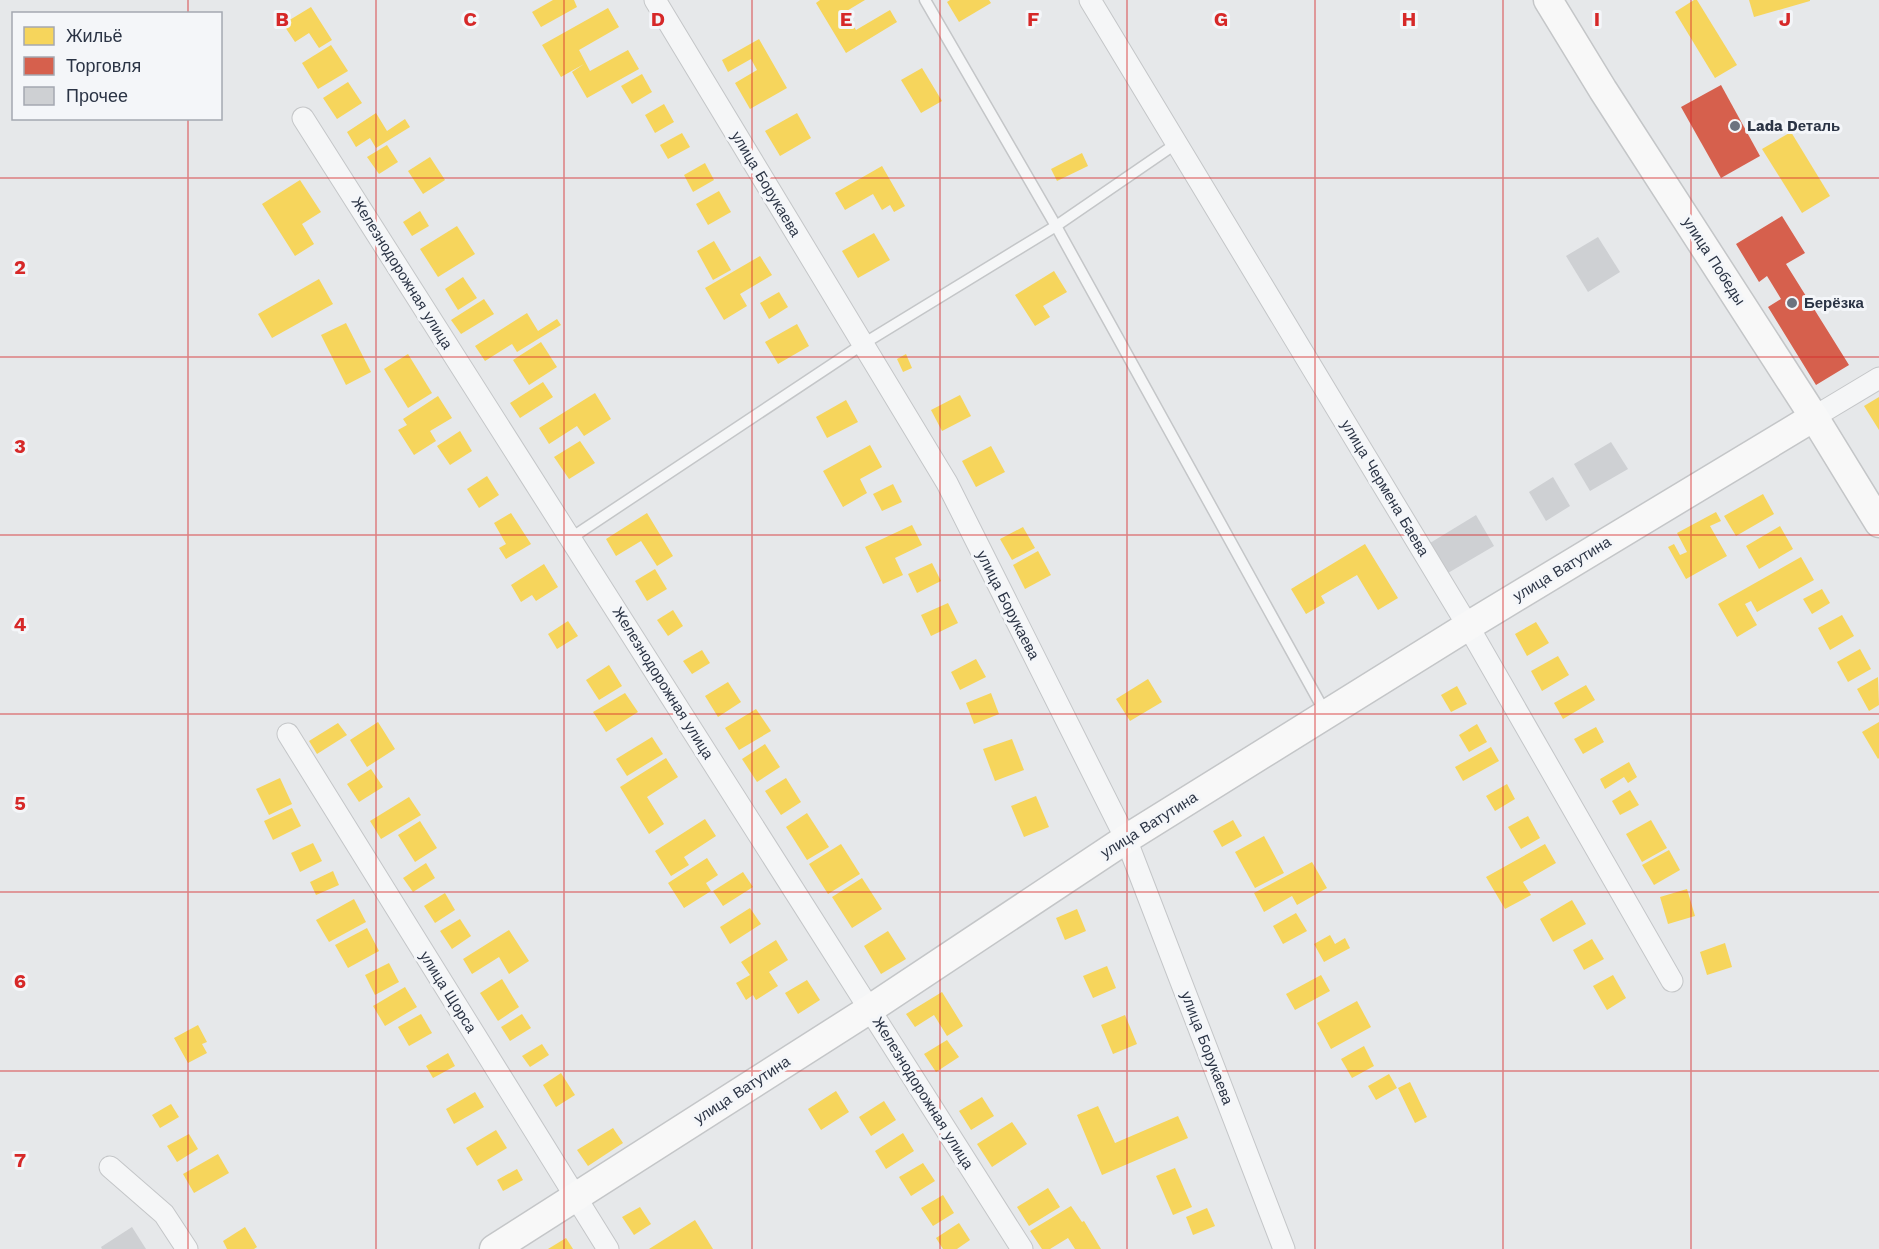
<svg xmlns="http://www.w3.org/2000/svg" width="1879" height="1249" font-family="'Work Sans',sans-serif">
  <rect width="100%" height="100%" fill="#e6e8ea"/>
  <!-- homes -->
  <g fill="#f6d55c">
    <path d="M553,0H574L577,7L541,27L532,12Z"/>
    <path d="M820,0H865L845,12L856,30L890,10L897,22L846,53L816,3Z"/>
    <path d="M950,0H989L991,3L959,22L947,2Z"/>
    <path d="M1694,0H1697L1737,65L1715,78L1675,12Z"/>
    <path d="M1749,0H1810V1L1754,17Z"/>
    <path d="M311,7L332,40L319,48L309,33L295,42L283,24Z"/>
    <path d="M608,8L619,27L579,50L590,71L628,50L639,69L587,98L572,72L584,64L561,77L542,45Z"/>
    <path d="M759,39L787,88L750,109L735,83L757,70L751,59L728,72L722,60Z"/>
    <path d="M331,45L348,71L318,89L302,63Z"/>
    <path d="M922,68L942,101L921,113L901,80Z"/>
    <path d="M642,74L652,92L632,104L621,86Z"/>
    <path d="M348,82L362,103L337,119L323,98Z"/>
    <path d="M664,104L674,122L655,133L645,115Z"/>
    <path d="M376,113L387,131L405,119L410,127L376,148L370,138L356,147L347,132Z"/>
    <path d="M797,113L811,138L780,156L765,131Z"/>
    <path d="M1791,132L1830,196L1802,213L1762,149Z"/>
    <path d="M682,133L690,147L668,159L660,145Z"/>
    <path d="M387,145L398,162L379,174L367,157Z"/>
    <path d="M1082,153L1088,166L1057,181L1051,169Z"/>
    <path d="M430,157L445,180L423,194L408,171Z"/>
    <path d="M705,163L714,180L693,192L684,175Z"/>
    <path d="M882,166L905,206L894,212L890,205L882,210L873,194L845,210L835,193Z"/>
    <path d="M300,180L321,212L302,224L314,244L295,256L262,204Z"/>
    <path d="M719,191L731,212L708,225L696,204Z"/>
    <path d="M420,211L429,226L412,236L403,222Z"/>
    <path d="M457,226L475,254L438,277L420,249Z"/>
    <path d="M874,233L890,260L858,278L842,251Z"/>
    <path d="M714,241L731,270L713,280L697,251Z"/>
    <path d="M760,256L772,275L740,294L747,306L724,320L705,288Z"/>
    <path d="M1054,271L1067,292L1043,306L1050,317L1035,326L1015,295Z"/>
    <path d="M463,277L477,298L458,310L445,289Z"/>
    <path d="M319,279L333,304L272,338L258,314Z"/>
    <path d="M779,292L788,307L769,319L760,303Z"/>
    <path d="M484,299L494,314L461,334L451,320Z"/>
    <path d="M527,313L538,331L557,319L561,325L517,352L512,344L485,361L475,346Z"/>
    <path d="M346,323L371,372L346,385L321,335Z"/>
    <path d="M797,324L809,346L778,364L765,342Z"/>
    <path d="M541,342L557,367L529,385L513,360Z"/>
    <path d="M408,354L432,393L408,408L384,369Z"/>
    <path d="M906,354L912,368L903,372L897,359Z"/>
    <path d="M543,382L553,397L520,418L510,403Z"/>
    <path d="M595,393L611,419L584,436L577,426L549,444L539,428Z"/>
    <path d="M960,395L971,416L942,431L931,410Z"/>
    <path d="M438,396L452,418L430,431L436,441L414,455L398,430L407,425L403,419Z"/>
    <path d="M1879,397V430L1864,406Z"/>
    <path d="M846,400L858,422L827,438L816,417Z"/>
    <path d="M460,431L472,451L450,465L437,446Z"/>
    <path d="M580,441L595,463L569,479L554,457Z"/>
    <path d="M870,445L882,467L860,479L867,493L843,507L823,471Z"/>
    <path d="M991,446L1005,472L976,487L962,461Z"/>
    <path d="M487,476L499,495L479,508L467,489Z"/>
    <path d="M893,484L902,502L882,511L873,494Z"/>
    <path d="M1763,494L1774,514L1736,536L1724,516Z"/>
    <path d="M1716,512L1721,521L1710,526L1727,556L1686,579L1668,547L1674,544L1680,555L1687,552L1677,533Z"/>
    <path d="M511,513L531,544L506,559L499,548L506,544L494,523Z"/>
    <path d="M647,513L673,556L657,566L641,541L616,556L606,539Z"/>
    <path d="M912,525L922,545L895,558L903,575L883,584L865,547Z"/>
    <path d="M1780,526L1793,549L1759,569L1746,546Z"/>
    <path d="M1023,527L1035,548L1012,560L1000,539Z"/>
    <path d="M1365,544L1398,598L1378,610L1357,575L1321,596L1325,603L1306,614L1291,589Z"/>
    <path d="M1038,551L1051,575L1025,589L1013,565Z"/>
    <path d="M1801,557L1814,580L1757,612L1751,601L1745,604L1757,625L1737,637L1718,604Z"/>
    <path d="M932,563L941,581L917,593L908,574Z"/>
    <path d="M544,564L558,587L536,601L532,595L521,602L511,585Z"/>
    <path d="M655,569L667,589L647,601L635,581Z"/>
    <path d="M1822,589L1830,603L1812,614L1803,599Z"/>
    <path d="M948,603L958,623L931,636L921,615Z"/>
    <path d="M673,610L683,626L668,636L657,620Z"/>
    <path d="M1842,615L1854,636L1830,650L1818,628Z"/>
    <path d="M568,621L578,636L557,649L548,634Z"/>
    <path d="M1536,622L1549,643L1527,656L1515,634Z"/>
    <path d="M1860,649L1871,669L1848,682L1837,662Z"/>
    <path d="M702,650L710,663L692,674L683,661Z"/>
    <path d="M1558,656L1569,675L1542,691L1531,671Z"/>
    <path d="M976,659L986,677L960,690L951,672Z"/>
    <path d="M609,665L622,686L599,700L586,680Z"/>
    <path d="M1878,677L1879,705L1869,711L1857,689Z"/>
    <path d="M1148,679L1162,702L1130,721L1116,699Z"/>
    <path d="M728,682L741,702L718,717L705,696Z"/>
    <path d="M1586,685L1595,700L1563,719L1554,703Z"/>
    <path d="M1457,686L1467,704L1451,712L1441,695Z"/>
    <path d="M625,693L638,712L606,732L593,712Z"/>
    <path d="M991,693L999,714L974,724L966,703Z"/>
    <path d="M756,709L771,731L739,750L725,728Z"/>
    <path d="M378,722L395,749L367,767L350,740Z"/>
    <path d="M1879,722V758L1878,759L1862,732Z"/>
    <path d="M338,723L347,735L317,754L309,741Z"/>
    <path d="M1477,724L1487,742L1469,752L1459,735Z"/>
    <path d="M1596,727L1604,742L1583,754L1574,739Z"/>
    <path d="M652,737L663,754L627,776L616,759Z"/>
    <path d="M1012,739L1024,770L995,781L983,749Z"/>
    <path d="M765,744L780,767L757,782L742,759Z"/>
    <path d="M1491,747L1499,761L1463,781L1455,767Z"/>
    <path d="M666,758L678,777L647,797L664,824L649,834L620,787Z"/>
    <path d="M1629,762L1637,777L1628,783L1624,777L1605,789L1600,779Z"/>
    <path d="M371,769L383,787L359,802L347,784Z"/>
    <path d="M280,778L292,804L269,815L256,789Z"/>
    <path d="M786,778L801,802L781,815L765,791Z"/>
    <path d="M1507,784L1515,799L1495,811L1486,796Z"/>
    <path d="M1630,790L1639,805L1620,815L1612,801Z"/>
    <path d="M1036,796L1049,827L1024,837L1011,806Z"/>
    <path d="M409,797L421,815L381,839L370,821Z"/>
    <path d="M292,808L301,826L273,840L264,821Z"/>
    <path d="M807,813L829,847L807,860L786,827Z"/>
    <path d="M1528,816L1540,838L1521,849L1508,827Z"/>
    <path d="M705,819L716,836L684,857L689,865L671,876L655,851Z"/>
    <path d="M1233,820L1242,836L1222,847L1213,831Z"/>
    <path d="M1651,820L1667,848L1642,862L1626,834Z"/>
    <path d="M420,821L437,848L415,862L398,835Z"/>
    <path d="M1264,836L1284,873L1255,888L1235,852Z"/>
    <path d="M313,843L322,861L300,872L291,853Z"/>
    <path d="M841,844L860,874L828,894L809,864Z"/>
    <path d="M1545,844L1556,863L1523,882L1531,895L1505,909L1486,877Z"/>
    <path d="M1669,850L1680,870L1654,885L1642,865Z"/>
    <path d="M707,858L718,875L706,883L711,891L684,908L668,883Z"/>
    <path d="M1312,862L1327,888L1297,905L1292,896L1264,912L1254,893Z"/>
    <path d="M426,863L435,878L413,892L403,878Z"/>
    <path d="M333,871L339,885L316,895L310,882Z"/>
    <path d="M743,872L753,887L723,906L713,891Z"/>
    <path d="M862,878L882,909L852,928L832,897Z"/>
    <path d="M1687,889L1695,916L1668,924L1660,897Z"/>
    <path d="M445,893L455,910L435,923L424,906Z"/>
    <path d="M354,899L366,922L329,942L316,920Z"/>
    <path d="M1572,900L1586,924L1553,942L1540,919Z"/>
    <path d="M750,908L761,924L730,944L720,927Z"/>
    <path d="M1077,909L1086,931L1065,940L1056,918Z"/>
    <path d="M1296,913L1307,931L1283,944L1273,926Z"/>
    <path d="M460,919L471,936L452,949L440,931Z"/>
    <path d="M367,928L379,951L348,968L335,945Z"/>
    <path d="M509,930L529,961L509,974L499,957L472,974L463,959Z"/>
    <path d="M888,931L906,959L881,974L864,946Z"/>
    <path d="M1330,935L1335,944L1345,938L1350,948L1324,962L1314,944Z"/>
    <path d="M1592,939L1604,959L1584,970L1573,950Z"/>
    <path d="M776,940L788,960L769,972L778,986L756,1000L753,995L746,1000L736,983L750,975L741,962Z"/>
    <path d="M1725,943L1732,967L1707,975L1700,952Z"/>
    <path d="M389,963L399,982L375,995L365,975Z"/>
    <path d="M1107,966L1116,988L1093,998L1083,976Z"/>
    <path d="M1321,975L1330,991L1295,1010L1286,994Z"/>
    <path d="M1613,975L1626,998L1607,1010L1593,986Z"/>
    <path d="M502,979L519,1007L498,1021L480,993Z"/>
    <path d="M807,980L820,1000L798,1014L785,993Z"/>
    <path d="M405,987L417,1007L385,1026L373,1006Z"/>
    <path d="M942,992L963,1026L947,1036L934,1015L915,1027L906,1014Z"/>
    <path d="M1357,1001L1371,1027L1331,1049L1317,1023Z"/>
    <path d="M421,1014L432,1033L409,1046L398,1027Z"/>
    <path d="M522,1014L531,1028L510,1041L501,1027Z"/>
    <path d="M1125,1015L1137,1044L1113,1054L1101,1025Z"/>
    <path d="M198,1025L207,1042L202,1044L207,1053L188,1063L174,1038Z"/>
    <path d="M947,1040L959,1057L936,1072L924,1054Z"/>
    <path d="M542,1044L549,1055L530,1067L522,1056Z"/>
    <path d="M1364,1046L1374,1066L1352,1078L1341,1059Z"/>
    <path d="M448,1053L455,1066L433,1078L426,1066Z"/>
    <path d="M561,1073L575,1095L556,1107L543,1085Z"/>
    <path d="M1389,1074L1397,1088L1376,1100L1368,1086Z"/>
    <path d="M1410,1082L1427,1117L1415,1123L1398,1088Z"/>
    <path d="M836,1091L849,1112L821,1130L808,1109Z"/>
    <path d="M475,1092L484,1107L454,1124L446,1109Z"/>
    <path d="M982,1097L994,1116L971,1130L959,1111Z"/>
    <path d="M884,1101L896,1120L871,1136L859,1117Z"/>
    <path d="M171,1104L179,1117L160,1128L152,1115Z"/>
    <path d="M1098,1106L1115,1143L1178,1116L1188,1138L1102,1175L1077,1115Z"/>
    <path d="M1012,1122L1027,1144L992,1167L977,1144Z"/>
    <path d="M613,1128L623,1143L588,1166L577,1150Z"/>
    <path d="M496,1130L507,1148L477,1166L466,1148Z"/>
    <path d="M903,1133L914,1151L886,1169L875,1151Z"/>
    <path d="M189,1134L198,1149L177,1162L167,1146Z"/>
    <path d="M218,1154L229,1173L194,1193L183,1174Z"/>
    <path d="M923,1163L935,1181L911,1196L899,1177Z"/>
    <path d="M1175,1168L1192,1207L1173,1215L1156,1176Z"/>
    <path d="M517,1169L523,1180L503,1191L497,1180Z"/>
    <path d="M1048,1188L1060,1207L1029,1226L1017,1207Z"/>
    <path d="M943,1195L954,1213L933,1226L921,1208Z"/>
    <path d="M1071,1206L1082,1222L1084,1221L1101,1249H1075L1068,1238L1050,1249H1042L1030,1231Z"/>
    <path d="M640,1207L651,1224L634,1235L622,1217Z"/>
    <path d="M1207,1208L1215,1226L1193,1235L1186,1217Z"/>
    <path d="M695,1220L713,1249H649Z"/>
    <path d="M959,1223L970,1240L957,1249H943L936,1238Z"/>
    <path d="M245,1227L257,1247L254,1249H227L223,1241Z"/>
    <path d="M566,1238L573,1249H548Z"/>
  </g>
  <!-- shops -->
  <g fill="#d6604d">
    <path d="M1721,85L1760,156L1721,178L1681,107Z"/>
    <path d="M1782,216L1805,253L1786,264L1849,365L1816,385L1768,307L1781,299L1767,276L1759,282L1736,244Z"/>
  </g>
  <!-- building -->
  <g fill="#ced0d3">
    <path d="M1598,237L1620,272L1588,292L1566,256Z"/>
    <path d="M1611,442L1628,469L1590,491L1574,464Z"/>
    <path d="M1553,477L1570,506L1546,521L1529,492Z"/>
    <path d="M1476,515L1494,546L1448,573L1430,543Z"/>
    <path d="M132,1227L146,1249H102L101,1247Z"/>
  </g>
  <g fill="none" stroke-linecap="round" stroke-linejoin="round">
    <!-- lane casing -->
    <g stroke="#c4c6c8" stroke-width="13">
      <g id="lane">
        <path d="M925,0L1056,226L1326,714"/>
        <path d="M571,538L863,344L1056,226L1177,143"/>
      </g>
    </g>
    <!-- street casing -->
    <g stroke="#c4c6c8" stroke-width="23">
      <g id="street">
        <path d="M655,0L947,483L1126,839L1284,1249"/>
        <path d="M1090,0L1468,626L1672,981"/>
        <path d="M303,118L1022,1249"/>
        <path d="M1814,417L1879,378"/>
        <path d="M288,734L608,1249"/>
        <path d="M110,1167L164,1214L187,1249"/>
      </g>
    </g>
    <!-- secondary casing -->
    <g stroke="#c4c6c8" stroke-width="31">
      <g id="secondary">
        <path d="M1548,0L1603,90L1814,417L1879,523"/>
        <path d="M494,1249L870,1009L1126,839L1468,626L1814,417"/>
      </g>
    </g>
    <!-- lane -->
    <use href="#lane" stroke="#f5f6f7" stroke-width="10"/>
    <!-- street -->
    <use href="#street" stroke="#f5f6f7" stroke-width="21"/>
    <!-- secondary -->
    <use href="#secondary" stroke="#f8f8f8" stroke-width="28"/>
  </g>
  <!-- grid -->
  <path fill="none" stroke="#d62828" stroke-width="1.5" stroke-opacity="0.55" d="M188,0V14M376,0V1249M564,0V1249M752,0V1249M940,0V1249M1127,0V1249M1315,0V1249M1503,0V1249M1691,0V1249M188,118V1249M0,178H1879M0,357H1879M0,535H1879M0,714H1879M0,892H1879M0,1071H1879"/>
  <!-- markers -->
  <g fill="#6c737f" stroke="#f4f6f9" stroke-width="2">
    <circle cx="1735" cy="126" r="6"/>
    <circle cx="1792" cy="303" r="6"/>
  </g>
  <g text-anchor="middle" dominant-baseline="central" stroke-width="6" stroke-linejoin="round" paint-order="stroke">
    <!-- poi labels -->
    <g font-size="15" font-weight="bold" fill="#2b3445" stroke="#f4f6f9" text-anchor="start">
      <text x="1747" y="126">Lada Dеталь</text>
      <text x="1804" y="303">Берёзка</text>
    </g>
    <!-- street labels -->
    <g font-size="15" fill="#2b3445" stroke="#f4f6f9">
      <text transform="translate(766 184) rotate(59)">улица Борукаева</text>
      <text transform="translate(1714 261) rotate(57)">улица Победы</text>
      <text transform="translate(402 273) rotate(58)">Железнодорожная улица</text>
      <text transform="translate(1385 488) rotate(59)">улица Чермена Баева</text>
      <text transform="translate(1562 569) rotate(-31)">улица Ватутина</text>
      <text transform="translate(1008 605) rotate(63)">улица Борукаева</text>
      <text transform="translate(663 683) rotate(58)">Железнодорожная улица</text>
      <text transform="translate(1149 825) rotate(-32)">улица Ватутина</text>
      <text transform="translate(448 992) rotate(58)">улица Щорса</text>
      <text transform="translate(1207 1048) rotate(69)">улица Борукаева</text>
      <text transform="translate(742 1090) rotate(-33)">улица Ватутина</text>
      <text transform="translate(923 1093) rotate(58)">Железнодорожная улица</text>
    </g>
  </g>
  <g font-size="20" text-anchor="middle" font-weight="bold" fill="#d62828" stroke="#f4f6f9" stroke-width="6" stroke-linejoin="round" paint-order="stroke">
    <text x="282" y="26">B</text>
    <text x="470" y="26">C</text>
    <text x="658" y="26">D</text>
    <text x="846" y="26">E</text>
    <text x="1033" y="26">F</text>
    <text x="1221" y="26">G</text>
    <text x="1409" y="26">H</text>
    <text x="1597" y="26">I</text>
    <text x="1785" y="26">J</text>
    <text x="20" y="274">2</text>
    <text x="20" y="453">3</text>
    <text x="20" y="631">4</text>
    <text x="20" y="810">5</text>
    <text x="20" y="988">6</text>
    <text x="20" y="1167">7</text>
  </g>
  <!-- legend -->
  <rect x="12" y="12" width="210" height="108" fill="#f4f6f9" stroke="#a4a8b1" stroke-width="1.5"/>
  <rect x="24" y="27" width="30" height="18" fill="#f6d55c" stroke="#a4a8b1" stroke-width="1.5"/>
  <text x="66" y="42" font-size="18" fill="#2b3445">Жильё</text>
  <rect x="24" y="57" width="30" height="18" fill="#d6604d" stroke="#a4a8b1" stroke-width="1.5"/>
  <text x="66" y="72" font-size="18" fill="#2b3445">Торговля</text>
  <rect x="24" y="87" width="30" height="18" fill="#ced0d3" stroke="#a4a8b1" stroke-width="1.5"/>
  <text x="66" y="102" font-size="18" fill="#2b3445">Прочее</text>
</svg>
